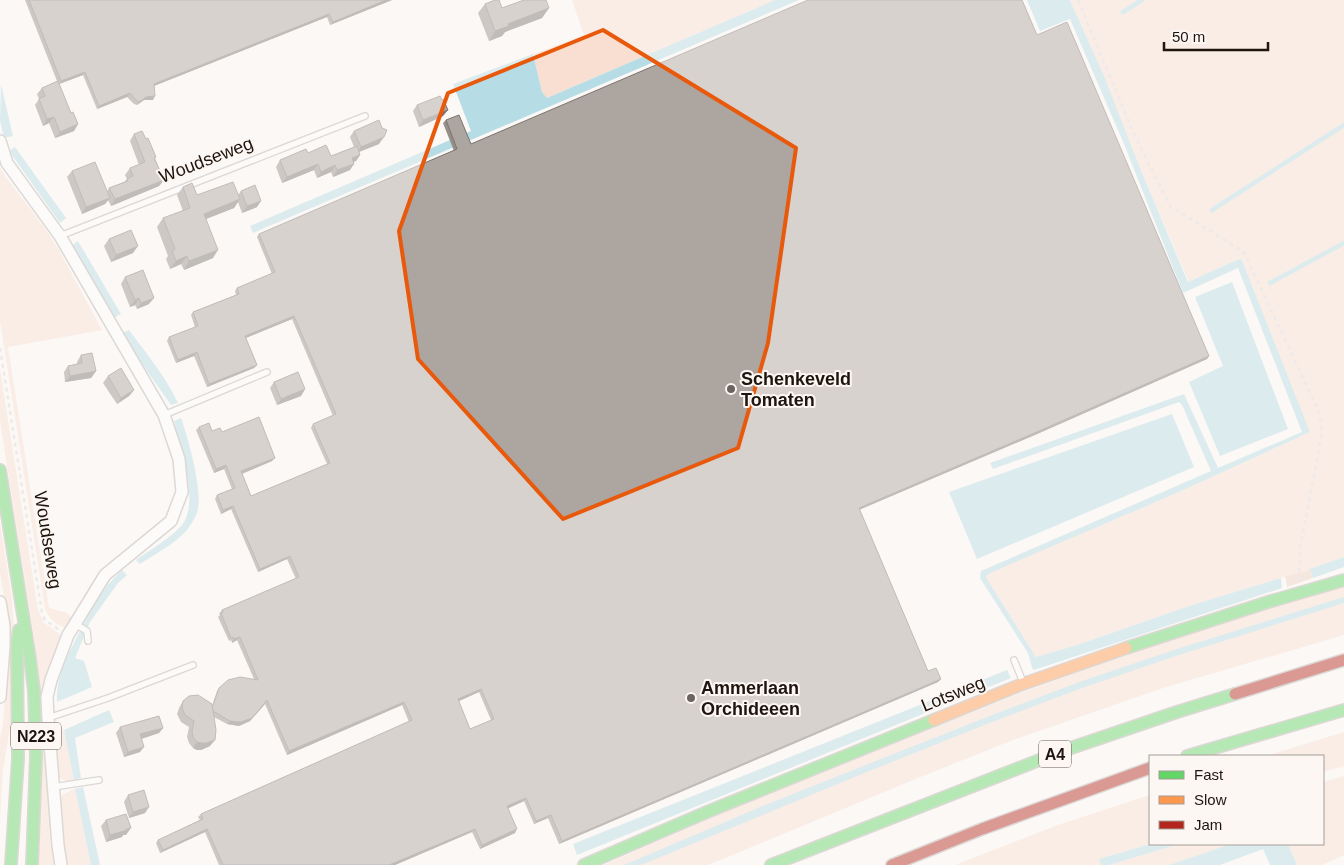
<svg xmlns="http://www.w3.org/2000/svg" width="1344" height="865" font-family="Helvetica,sans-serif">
  <rect width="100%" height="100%" fill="#fbf8f5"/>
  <!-- green -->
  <g fill="#f8dfd2">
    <path d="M572,0H775L547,98L542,92L533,54L584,35Z"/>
    <path d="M1070,0H1344V557C1331,561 1318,566 1305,572C1298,575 1289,574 1281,578L1192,605L1077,645L1036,657L987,579L986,576L989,573L1179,492L1310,432L1242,260L1239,259L1189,282L1138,163L1105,78Z"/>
    <path d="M0,168L5,176L47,231L60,252L102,330L8,347L49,608L67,613L73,619L67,628C57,626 49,619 45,609L0,321Z"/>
    <path d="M0,369L38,610L44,623L63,636L48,679L56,865H38L35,643L0,421Z"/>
    <path d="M0,523L12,599L15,644L12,715L3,770L0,817V738L3,724L8,660L7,614L0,573Z"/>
    <path d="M1344,585V635L1163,688L1013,740L923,776L708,865H604L729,810L1015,695L1154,644Z"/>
    <path d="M62,729L64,730L74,780C67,782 61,781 57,774L54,741L56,736Z"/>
    <path d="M1344,732V766L1323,772V756H1266Z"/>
    <path d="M1344,776V855L1322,865H1297L1288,844H1323V782Z"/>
    <path d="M75,789L91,865H65L60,798C64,793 69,791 75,789Z"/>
    <path d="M1150,795V844L1099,859L1101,865H955L1058,825Z"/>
    <path d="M1179,844H1231L1169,865H1109Z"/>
  </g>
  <!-- forest -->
  <path fill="#ecd3c5" d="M1310,569L1313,578L1287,587L1285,576L1304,572Z"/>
  <!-- water -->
  <g fill="#b6dde5">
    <path d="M775,0H799L253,233L250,226L471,131L453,84L533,54L542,92L547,98Z"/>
    <path d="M1027,0H1070L1105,78L1138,163L1188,282L1239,259L1242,260L1310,432L1179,492L990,573L986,576L987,579L1036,657L1077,645L1192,605L1281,578L1282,588L1034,670L1032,668L1028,653L980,578L981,571L1211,471L1182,405L1179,402L993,469L990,463L1184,394L1218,468L1302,432L1238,268L1183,293L1124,144L1070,19L1040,31Z"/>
    <path d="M1,84L13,136L4,138L0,121Z"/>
    <path d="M15,147L66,218L60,223L9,151Z"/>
    <path d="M78,241L121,314L114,318L71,246Z"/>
    <path d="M1232,282L1288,429L1220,456L1189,382L1223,366L1195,297Z"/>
    <path d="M129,330C146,353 166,377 178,403L171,405L121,334Z"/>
    <path d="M1172,414L1194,467L977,559L949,492Z"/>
    <path d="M181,418C188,438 204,493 197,513C195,518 190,526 187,530C175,544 155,554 140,564L136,560C150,550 172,537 182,525C200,503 180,446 174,421Z"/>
    <path d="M1344,557V567L1313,578L1310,569Z"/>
    <path d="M122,570L127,575L118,583L90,622L75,658L84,661L92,687L57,702C56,676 67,656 79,633C86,620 93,606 102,593C107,585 115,577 122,570Z"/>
    <path d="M1344,597V603L1179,655L1082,688L992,722L867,772L641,865H624L770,803L992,715L1082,681L1180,648Z"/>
    <path d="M1007,670L1011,678L577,855L573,844Z"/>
    <path d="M109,710L114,722L75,738L81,778L74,780L64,730Z"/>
    <path d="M83,787L100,865H91L75,789Z"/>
    <path d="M1150,844H1179L1109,865H1101L1099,859Z"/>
    <path d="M1231,844H1288L1297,865H1270L1263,849L1220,865H1169Z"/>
  </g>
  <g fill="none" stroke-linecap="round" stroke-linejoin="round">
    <!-- stream -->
    <g stroke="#b6dde5" stroke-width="4.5">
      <path d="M1123,12L1142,0"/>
      <path d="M1212,210L1344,125"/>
      <path d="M1270,283L1344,243"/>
    </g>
    <!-- lane casing -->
    <g stroke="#b7b1ac" stroke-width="8">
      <g id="lane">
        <path d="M60,236L365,116"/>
        <path d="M164,415L267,372"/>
        <path d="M75,624L87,631L88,641"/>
        <path d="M1014,660L1023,682"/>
        <path d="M48,718L108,698L193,665"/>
        <path d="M53,787L99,780"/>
      </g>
    </g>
    <!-- street casing -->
    <g stroke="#b7b1ac" stroke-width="14">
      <g id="street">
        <path d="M0,141L7,163L60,236L164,415L179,459L182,492L171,521L105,575L75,624L68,635L51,680L47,697L48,718L58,845L61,865"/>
        <path d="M0,602L4,626V646L0,697"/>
      </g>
    </g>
    <!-- fast casing -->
    <g stroke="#b7b1ac" stroke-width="14">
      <g id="fast">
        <path d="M0,470L30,659L34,691L36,756L32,865"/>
        <path d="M1126,648L1268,602L1344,580"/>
        <path d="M1187,756L1344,710"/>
        <path d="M11,865L18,759L17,643L19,630"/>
        <path d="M584,865L707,812L934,720"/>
        <path d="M771,865L1065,750L1177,712L1235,694"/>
      </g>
    </g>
    <!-- slow casing -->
    <g stroke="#b7b1ac" stroke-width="14">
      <path id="slow" d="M934,720L1020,685L1126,648"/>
    </g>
    <!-- jam casing -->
    <g stroke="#b7b1ac" stroke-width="14">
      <g id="jam">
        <path d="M1235,694L1344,660"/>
        <path d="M892,865L982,829L1150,768"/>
      </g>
    </g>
    <!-- path -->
    <g stroke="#dbd9d9" stroke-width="2.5" stroke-dasharray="4 4" stroke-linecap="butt">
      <path d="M1078,0L1134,134L1170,206L1244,252L1319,412L1322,433L1300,548L1299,579"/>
      <path d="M0,348L42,613L45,620L58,629"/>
    </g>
    <!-- lane -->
    <use href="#lane" stroke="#fefefe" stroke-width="5.5"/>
    <!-- street -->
    <use href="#street" stroke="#fefefe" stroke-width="11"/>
    <!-- fast -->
    <use href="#fast" stroke="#63d668" stroke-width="11"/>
    <!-- slow -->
    <use href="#slow" stroke="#ff974d" stroke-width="11"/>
    <!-- jam -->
    <use href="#jam" stroke="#b3261e" stroke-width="11"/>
  </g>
  <!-- wall -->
  <g fill="#958e89" fill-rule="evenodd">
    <path d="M25,0H392L330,25L327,17L154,86L153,100H144L137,105L134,104L127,97L97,109L83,75L59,84L71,113L78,124L74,131L55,138L49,123L43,126L35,105L39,99L37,94L42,88L57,81Z"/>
    <path d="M485,4L502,8H549L542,18L505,32L502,36L489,41L478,13Z"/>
    <path d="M1037,35L1209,356L1207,359L1037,434L859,510L928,671L941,679L938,682L559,844L548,818L534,824L524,801L508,808L515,833L480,849L472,832L395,865H219L205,832L160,853L156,843L158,840L200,820L198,817L201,814L409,722L402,705L287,755L265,704L250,721L239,726L227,724L214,717L210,746L201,750H197L193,748L189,743L187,737L189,727L181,722L177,714L179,708L183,701L212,706L217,691L219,688L254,679L237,640L232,643L231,640L229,641L218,617L220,615L219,614L222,610L296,579L287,559L258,572L231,509L221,514L215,499L217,495L232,489L224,469L214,473L196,430L199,427L212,431L222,432L272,461L242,474L251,496L327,464L311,428L313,424L333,416L292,319L246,338L257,365L254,368L207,387L194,356L176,363L167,341L169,337L195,327L191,315L193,312L236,295L235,291L237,288L272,274L257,237L259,234L454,151L443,123L446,120L471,144ZM479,692L491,720L470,729L458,701Z"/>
    <path d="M417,105L443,116L419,127L413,111Z"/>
    <path d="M354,131L379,144L359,152L360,155L356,161L353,162L350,170L333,177L331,172L317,178L314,170L282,183L276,167L280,160L308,153L331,156L354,147L350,137Z"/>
    <path d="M134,134L146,139L156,157L155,158L164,180L159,186L111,206L108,200L105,204L82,214L67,177L72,171L107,192L109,188L124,182L127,179L125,175L130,168L139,165L130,141Z"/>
    <path d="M183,187L197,195H238L241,191L257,207L242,213L238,202L234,208L206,219L213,258L184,270L181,264L170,269L166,259L168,256L157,227L163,218L183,211L177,195Z"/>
    <path d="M109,239L133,253L111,262L104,246Z"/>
    <path d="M125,277L149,304L137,309L135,305L130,307L121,284Z"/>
    <path d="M81,355L96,371L91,378L65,382L64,372L68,366L77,364V362Z"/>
    <path d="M108,376L134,390L129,396L117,404L103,383Z"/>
    <path d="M274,382L305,389L301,396L277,405L270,388Z"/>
    <path d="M120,727L163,728L159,733L142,739L140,752L124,757L116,733Z"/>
    <path d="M128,795L145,813L129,818L124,802Z"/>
    <path d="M106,820L126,835H123L122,837L106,842L101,826Z"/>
  </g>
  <!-- shaded-wall -->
  <g fill="#79746f">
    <path d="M386,0H392L330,25L333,22Z"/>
    <path d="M549,8L542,18L505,32L502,36L489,41L495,31L508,24Z"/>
    <path d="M329,14L327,17L151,87L154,84Z"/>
    <path d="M85,72L83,75L59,84L61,81Z"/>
    <path d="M130,93L127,97L97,109L99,106Z"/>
    <path d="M155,96L153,100H144L137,105L139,102L146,97Z"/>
    <path d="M448,110L443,116L419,127L423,120Z"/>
    <path d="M54,117L49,123L43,126L47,119Z"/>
    <path d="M78,124L74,131L55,138L60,132Z"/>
    <path d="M384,137L379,144L356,153L361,147Z"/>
    <path d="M360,155L356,161L347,164L352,158Z"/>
    <path d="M318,164L314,170L282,183L287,177Z"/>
    <path d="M354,164L350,170L333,177L337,170Z"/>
    <path d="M335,165L331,172L317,178L321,172Z"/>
    <path d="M164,180L159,186L111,206L115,199Z"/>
    <path d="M110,198L105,204L82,214L86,207Z"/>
    <path d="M240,199L234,208L198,222L204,214Z"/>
    <path d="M261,201L257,207L242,213L247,206Z"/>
    <path d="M138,246L133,253L111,262L116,255Z"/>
    <path d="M218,250L213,258L184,270L189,261Z"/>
    <path d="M187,256L181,264L170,269L176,261Z"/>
    <path d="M139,298L135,305L130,307L135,300Z"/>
    <path d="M154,298L149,304L137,309L141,303Z"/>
    <path d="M294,316L292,319L243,339L245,336Z"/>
    <path d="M197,352L194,356L176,363L178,360Z"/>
    <path d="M1209,356L1207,359L1037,434L856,511L859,508Z"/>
    <path d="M257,365L254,368L207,387L209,384Z"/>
    <path d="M96,371L91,378L65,382L70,376Z"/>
    <path d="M305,389L301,396L277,405L281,399Z"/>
    <path d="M134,390L129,396L117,404L121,398Z"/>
    <path d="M275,458L272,461L238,475L241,471Z"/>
    <path d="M226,465L224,469L214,473L216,469Z"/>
    <path d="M233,506L231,509L221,514L223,510Z"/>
    <path d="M290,556L287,559L258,572L260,569Z"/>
    <path d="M240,637L237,640L232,643L234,639Z"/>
    <path d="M941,679L938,682L559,844L562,841Z"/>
    <path d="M481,689L479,692L455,703L458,699Z"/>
    <path d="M404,702L402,705L287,755L289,751Z"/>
    <path d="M265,704L250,721L239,726L227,724L230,721Z"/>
    <path d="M163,728L159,733L136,740L140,734Z"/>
    <path d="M215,740L210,746L201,750H197L193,748L197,742Z"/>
    <path d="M144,747L140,752L124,757L128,752Z"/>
    <path d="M526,798L524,801L505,810L507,806Z"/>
    <path d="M149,807L145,813L129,818L133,812Z"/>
    <path d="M551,815L548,818L534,824L536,821Z"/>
    <path d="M131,828L126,835H123L122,837L106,842L110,835Z"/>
    <path d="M207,829L205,832L160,853L163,850Z"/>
    <path d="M475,829L472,832L395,865H389Z"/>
    <path d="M517,829L515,833L480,849L482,845Z"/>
  </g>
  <!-- building -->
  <g fill="#ada59f" stroke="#79746f" fill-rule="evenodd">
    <path d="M29,0H386L333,22L329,14L154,84L155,96L146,97L139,102L136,100L130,93L99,106L85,72L61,81Z"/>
    <path d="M495,0H499L502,8L524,0H546L549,8L508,24L509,26L495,31L485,4Z"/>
    <path d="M808,0H1022L1037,35L1067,22L1209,356L1039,431L859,508L928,671L936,668L941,679L562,841L551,815L536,821L526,798L507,806L517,829L482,845L475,829L389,865H223L207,829L163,850L158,840L203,819L201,814L412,720L404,702L289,751L267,700L252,718L241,722L230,721L213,711L212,708L219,688L228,680L240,677L258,680L240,637L234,639L233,637L231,638L221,613L223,612L222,610L299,577L290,556L260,569L233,506L223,510L217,495L235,488L226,465L216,469L199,427L209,423L212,431L220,428L222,432L259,417L275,458L241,471L251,496L330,463L313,424L336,414L294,316L245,336L257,365L209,384L197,352L178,360L169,337L198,326L193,312L239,294L237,288L275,272L259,234L457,149L446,120L459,115L471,144ZM481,689L494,719L470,729L458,699Z"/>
    <path d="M58,81L71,113L73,112L78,124L60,132L54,117L47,119L39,99L45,96L42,88Z"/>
    <path d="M440,96L442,100L443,99L448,110L423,120L417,105Z"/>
    <path d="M379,120L382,128L387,130L384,137L361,147L354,131Z"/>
    <path d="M142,131L146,139L148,138L156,157L154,158L164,180L115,199L109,188L128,181L127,179L133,176L130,168L145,162L134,134Z"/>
    <path d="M326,145L331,156L357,146L360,155L352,158L354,164L337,170L335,165L321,172L318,164L287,177L280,160L306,149L308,153Z"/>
    <path d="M95,162L110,198L86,207L72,171Z"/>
    <path d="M233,182L240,199L204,214L218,250L189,261L187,256L176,261L172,251L175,249L163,218L190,208L183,187L192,183L197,195Z"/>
    <path d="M255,185L261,201L247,206L241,191Z"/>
    <path d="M131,230L138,246L116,255L109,239Z"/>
    <path d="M143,270L154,298L141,303L139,298L135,300L125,277Z"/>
    <path d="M92,353L96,371L70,376L68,366L82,363L81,355Z"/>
    <path d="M121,368L134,390L121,398L108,376Z"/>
    <path d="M298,372L305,389L281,399L274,382Z"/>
    <path d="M198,695L212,704L216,730L215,740L206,743H201L197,742L193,737L192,731L194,721L185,715L182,708L183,701L189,696Z"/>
    <path d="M159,716L163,728L140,734L144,747L128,752L120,727Z"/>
    <path d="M144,790L149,807L133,812L128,795Z"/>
    <path d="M126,814L131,828L126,829L127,830L110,835L106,820Z"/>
  </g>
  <!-- marked area -->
  <path d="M0 0H1344V865H0ZM603,30L796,148L768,343L738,448L563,519L418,359L399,231L448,93Z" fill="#fbf8f5" fill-opacity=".55" fill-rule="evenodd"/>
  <path fill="none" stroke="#e8590c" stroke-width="4" stroke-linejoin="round" d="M603,30L796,148L768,343L738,448L563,519L418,359L399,231L448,93Z"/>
  <!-- markers -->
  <g fill="#6c6460" stroke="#fdf7f3" stroke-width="2">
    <circle cx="731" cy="389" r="5"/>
    <circle cx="691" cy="698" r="5"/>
  </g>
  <g text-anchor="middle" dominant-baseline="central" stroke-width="4" stroke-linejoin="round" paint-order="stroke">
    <!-- shield labels -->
    <g fill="#fdf7f3" stroke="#625953" stroke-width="1">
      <rect x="11" y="722.5" width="50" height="27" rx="4"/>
      <rect x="1039" y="740.5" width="32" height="27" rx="4"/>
    </g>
    <g font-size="16" font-weight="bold" fill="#1f150f">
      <text x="36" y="736">N223</text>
      <text x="1055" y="754">A4</text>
    </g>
    <!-- street labels -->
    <g font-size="18" fill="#1f150f" stroke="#fdf7f3">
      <text transform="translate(206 160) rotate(-21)">Woudseweg</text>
      <text transform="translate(48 540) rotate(81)">Woudseweg</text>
      <text transform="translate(953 694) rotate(-22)">Lotsweg</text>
    </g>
    <!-- poi labels -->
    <g font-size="18" font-weight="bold" fill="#1f150f" stroke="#fdf7f3" text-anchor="start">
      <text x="741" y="379">Schenkeveld<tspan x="741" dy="21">Tomaten</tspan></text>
      <text x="701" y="688">Ammerlaan<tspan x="701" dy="21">Orchideeen</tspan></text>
    </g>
  </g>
  <!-- legend -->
  <rect x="1149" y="755" width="175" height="90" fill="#fdf7f3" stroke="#a49d98"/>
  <rect x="1159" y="771" width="25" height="8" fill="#63d668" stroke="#a49d98"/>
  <text x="1194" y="780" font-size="15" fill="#1f150f">Fast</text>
  <rect x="1159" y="796" width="25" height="8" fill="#ff974d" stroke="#a49d98"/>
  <text x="1194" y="805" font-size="15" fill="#1f150f">Slow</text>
  <rect x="1159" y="821" width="25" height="8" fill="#b3261e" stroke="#a49d98"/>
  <text x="1194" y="830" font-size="15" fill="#1f150f">Jam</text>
  <!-- scale -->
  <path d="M1164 42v8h104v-8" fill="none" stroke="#1f150f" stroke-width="2.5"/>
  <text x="1172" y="42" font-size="15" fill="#1f150f" stroke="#fdf7f3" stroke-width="4" paint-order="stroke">50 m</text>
</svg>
